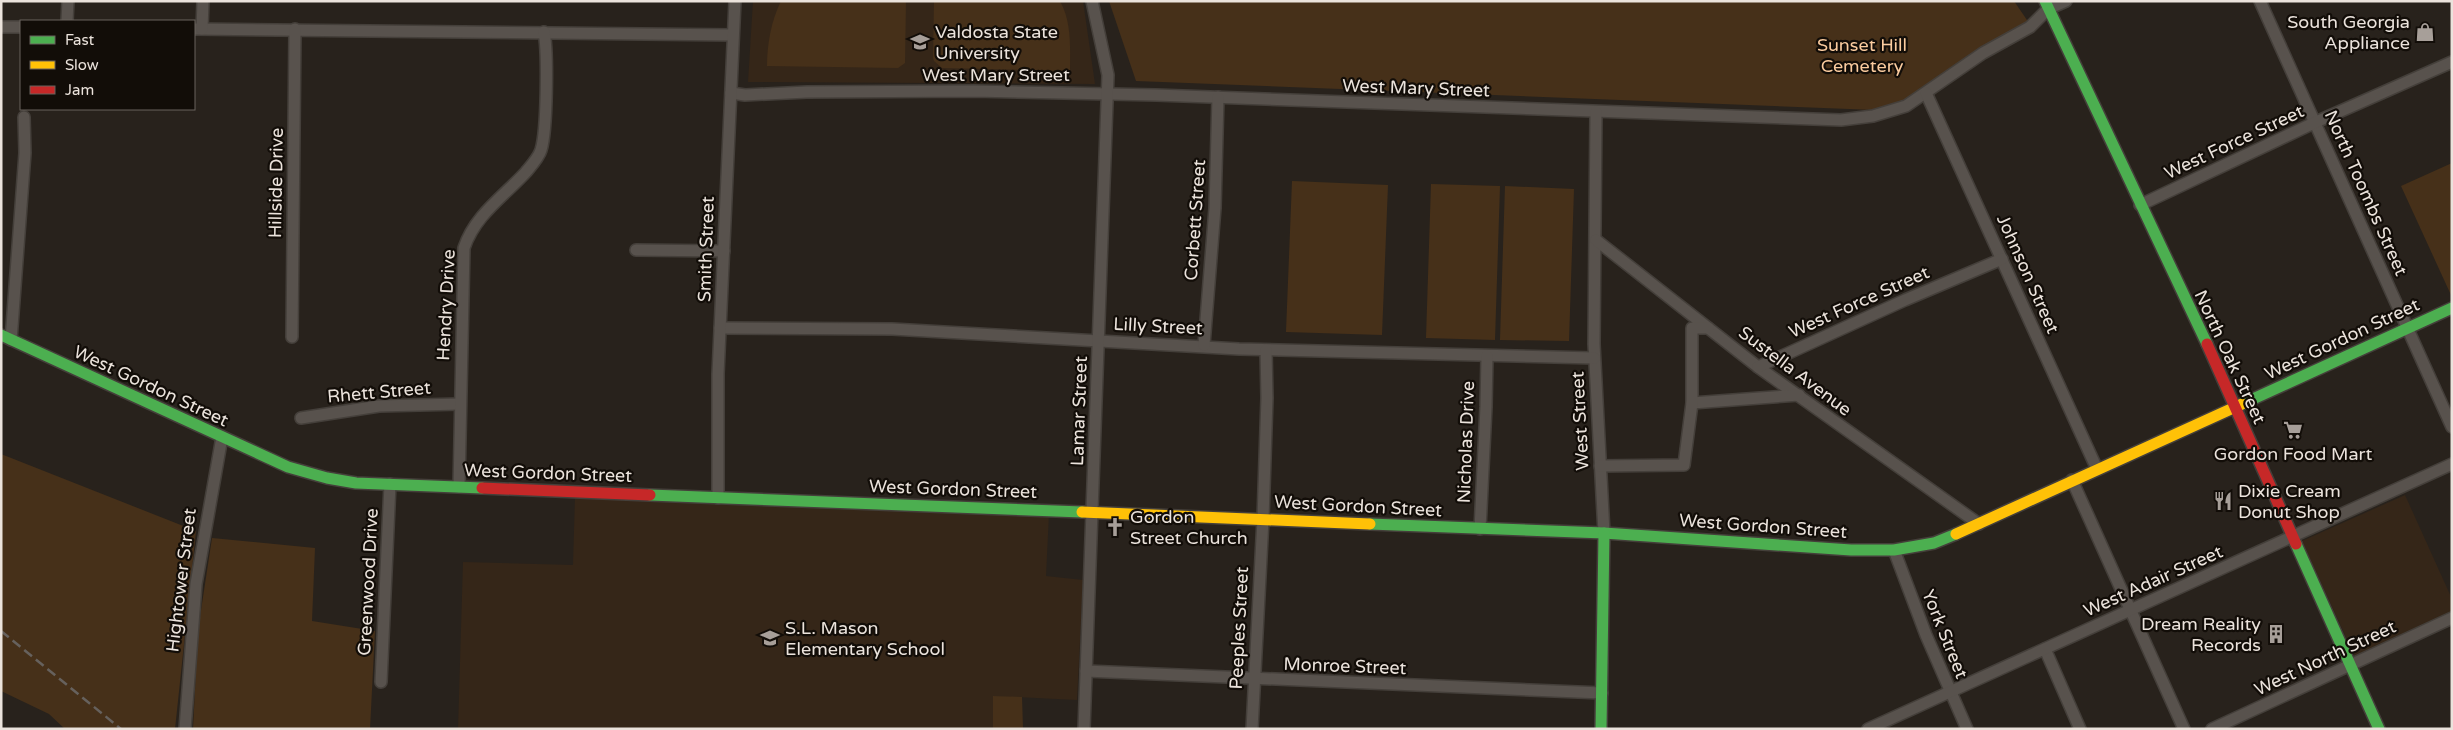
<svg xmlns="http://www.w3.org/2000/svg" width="2453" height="730" font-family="'Varela Round',sans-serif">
  <rect width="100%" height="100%" fill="#28221c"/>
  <!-- built -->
  <g fill="#352618">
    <path d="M753,1H1083L1095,84L748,82Z"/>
    <path d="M2405,495L2452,599V614L2355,657L2302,541Z"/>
    <path d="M575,496L1049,514L1046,576L1083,580L1077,700L993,696V729H458L463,562L573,565Z"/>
  </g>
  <!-- green -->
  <g fill="#463019">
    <path d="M781,1H906L905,63L898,68L767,66C767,45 771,21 781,1Z"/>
    <path d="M934,1H1060C1072,23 1070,47 1070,71L942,68L934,61L933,58Z"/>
    <path d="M1109,1H2014L2029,23L1903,102L1875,110L1136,81Z"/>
    <path d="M2452,163V295H2451L2401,186Z"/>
    <path d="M1292,181L1388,185L1382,335L1286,332Z"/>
    <path d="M1431,184L1500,186L1495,340L1426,338Z"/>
    <path d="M1505,186L1574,189L1569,341L1500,340Z"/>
    <path d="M1,454L196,531L175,729H65L49,714L1,691Z"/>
    <path d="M212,538L315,548L312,621L375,631L370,729H193L198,630Z"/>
    <path d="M993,696L1022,697L1023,729H993Z"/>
  </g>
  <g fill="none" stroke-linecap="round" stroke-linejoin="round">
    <!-- street casing -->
    <g stroke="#443f3a" stroke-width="14">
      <g id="street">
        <path d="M2260,1L2452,427"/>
        <path d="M67,21L68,1"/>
        <path d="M1,27H21"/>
        <path d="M194,29L733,35"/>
        <path d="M202,29L203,1"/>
        <path d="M731,93L745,95L807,92L974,91L1156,95L1841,120L1873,116L1906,106L1983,53L2030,27L2048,9L2066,1"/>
        <path d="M1926,93L2097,469"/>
        <path d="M1596,112L1594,344L1604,533"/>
        <path d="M2140,205L2316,122L2452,62"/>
        <path d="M1596,240L1758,367L1979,524"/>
        <path d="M636,250L724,251"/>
        <path d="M720,328L892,329L1239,349L1594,358"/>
        <path d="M292,337L295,29"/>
        <path d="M11,340L25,153L24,117"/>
        <path d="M1204,345L1215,208L1218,97"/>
        <path d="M1758,367L1905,300L2002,259"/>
        <path d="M1692,403L1799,395"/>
        <path d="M301,418L379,406L460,404"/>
        <path d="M1600,466L1684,465L1692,403V328H1708"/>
        <path d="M2072,480L2184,729"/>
        <path d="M459,487L464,248C475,215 503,197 526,172C531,166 539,157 541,150C547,131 548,53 544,32"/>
        <path d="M718,498V374L735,1"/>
        <path d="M1480,529L1486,407L1487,356"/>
        <path d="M1894,550L1926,635L1967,729"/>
        <path d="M2045,649L2080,729"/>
        <path d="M1086,671L1602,693"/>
        <path d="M381,682L390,484"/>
        <path d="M185,729L196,584L222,437"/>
        <path d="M1084,729L1108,75L1092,1"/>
        <path d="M1252,729L1263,519L1267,398L1266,350"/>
        <path d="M1868,729L2452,464"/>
        <path d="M2212,729L2452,618"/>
      </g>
    </g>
    <!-- fast casing -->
    <g stroke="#443f3a" stroke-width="14">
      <g id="fast">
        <path d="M2045,1L2207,344"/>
        <path d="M1,335L288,467L327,478L356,483L482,488"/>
        <path d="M2242,404L2452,308"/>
        <path d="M650,495L1082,512"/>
        <path d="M1370,524L1604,533L1851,550H1894L1934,543L1956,534"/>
        <path d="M2296,544L2379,729"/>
        <path d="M1601,729L1604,533"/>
      </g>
    </g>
    <!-- slow casing -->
    <g stroke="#443f3a" stroke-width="14">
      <g id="slow">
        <path d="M1082,512L1370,524"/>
        <path d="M1956,534L2242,404"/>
      </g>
    </g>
    <!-- jam casing -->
    <g stroke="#443f3a" stroke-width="14">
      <g id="jam">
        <path d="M2207,344L2296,544"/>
        <path d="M482,488L650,495"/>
      </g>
    </g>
    <!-- street -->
    <use href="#street" stroke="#58524d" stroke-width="11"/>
    <!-- fast -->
    <use href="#fast" stroke="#4caf50" stroke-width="11"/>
    <!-- slow -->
    <use href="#slow" stroke="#ffc107" stroke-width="11"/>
    <!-- jam -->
    <use href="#jam" stroke="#c62828" stroke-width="11"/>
    <!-- rail -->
    <path stroke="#66615d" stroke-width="2.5" stroke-dasharray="10 5" stroke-linecap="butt" d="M1,631L121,729"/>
  </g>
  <!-- icons -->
  <defs>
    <g id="shop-bare" transform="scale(1.5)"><path d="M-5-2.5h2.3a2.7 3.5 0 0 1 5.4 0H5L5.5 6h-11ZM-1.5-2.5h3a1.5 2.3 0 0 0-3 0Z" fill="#a79f99" stroke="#120d08" stroke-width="2.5" paint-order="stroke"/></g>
    <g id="university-bare" transform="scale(1.5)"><path d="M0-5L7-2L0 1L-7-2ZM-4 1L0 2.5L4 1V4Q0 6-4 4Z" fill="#a79f99" stroke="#120d08" stroke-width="2.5" paint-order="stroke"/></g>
    <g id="supermarket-bare" transform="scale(1.5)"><path d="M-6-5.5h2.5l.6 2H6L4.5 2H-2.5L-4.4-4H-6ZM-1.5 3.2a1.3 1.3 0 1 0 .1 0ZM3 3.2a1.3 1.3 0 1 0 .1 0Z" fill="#a79f99" stroke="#120d08" stroke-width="2.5" paint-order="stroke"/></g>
    <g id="restaurant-bare" transform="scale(1.5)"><path d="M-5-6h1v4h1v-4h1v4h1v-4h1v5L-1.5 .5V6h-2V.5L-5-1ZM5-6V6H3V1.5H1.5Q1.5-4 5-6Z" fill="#a79f99" stroke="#120d08" stroke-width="2.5" paint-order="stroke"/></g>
    <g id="church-bare" transform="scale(1.5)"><path d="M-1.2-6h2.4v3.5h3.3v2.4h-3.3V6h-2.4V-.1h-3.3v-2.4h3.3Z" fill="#a79f99" stroke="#120d08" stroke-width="2.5" paint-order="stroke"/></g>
    <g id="building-bare" transform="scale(1.5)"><path d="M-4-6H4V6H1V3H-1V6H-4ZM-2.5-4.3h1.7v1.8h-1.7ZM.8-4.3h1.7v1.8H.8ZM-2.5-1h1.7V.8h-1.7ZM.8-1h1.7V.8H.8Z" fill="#a79f99" stroke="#120d08" stroke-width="2.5" paint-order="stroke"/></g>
    <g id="school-bare" transform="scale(1.5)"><path d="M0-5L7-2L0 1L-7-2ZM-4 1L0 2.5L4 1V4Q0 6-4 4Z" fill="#a79f99" stroke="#120d08" stroke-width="2.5" paint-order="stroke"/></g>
  </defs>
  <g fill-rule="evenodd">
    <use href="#shop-bare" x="2425" y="32"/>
    <use href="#university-bare" x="920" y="42"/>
    <use href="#supermarket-bare" x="2293" y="430"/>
    <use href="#restaurant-bare" x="2223" y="501"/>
    <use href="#church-bare" x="1115" y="527"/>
    <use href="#building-bare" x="2276" y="634"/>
    <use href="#school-bare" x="770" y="638"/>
  </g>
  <g text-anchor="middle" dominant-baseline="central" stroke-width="4.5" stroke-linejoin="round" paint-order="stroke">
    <!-- poi labels -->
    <g font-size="18" fill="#ebe3dc" stroke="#120d08" text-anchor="start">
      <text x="2410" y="22" text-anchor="end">South Georgia<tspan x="2410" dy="21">Appliance</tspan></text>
      <text x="935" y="32">Valdosta State<tspan x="935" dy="21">University</tspan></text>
      <text x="2293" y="454" text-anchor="middle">Gordon Food Mart</text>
      <text x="2238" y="491">Dixie Cream<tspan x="2238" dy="21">Donut Shop</tspan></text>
      <text x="1130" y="517">Gordon<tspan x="1130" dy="21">Street Church</tspan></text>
      <text x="2261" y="624" text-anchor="end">Dream Reality<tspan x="2261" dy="21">Records</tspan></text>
      <text x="785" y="628">S.L. Mason<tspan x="785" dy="21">Elementary School</tspan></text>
    </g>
    <!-- park labels -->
    <g font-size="18" fill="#fbcc9f" stroke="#120d08">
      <text x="1862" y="45">Sunset Hill<tspan x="1862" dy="21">Cemetery</tspan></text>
    </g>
    <!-- street labels -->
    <g font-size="18" fill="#ebe3dc" stroke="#120d08">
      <text x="996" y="75">West Mary Street</text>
      <text transform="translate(1416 88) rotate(2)">West Mary Street</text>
      <text transform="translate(2234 142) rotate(-25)">West Force Street</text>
      <text transform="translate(276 183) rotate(-89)">Hillside Drive</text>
      <text transform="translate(2366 193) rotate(66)">North Toombs Street</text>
      <text transform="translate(1195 220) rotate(-86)">Corbett Street</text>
      <text transform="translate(706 249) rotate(-88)">Smith Street</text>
      <text transform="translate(2028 274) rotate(66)">Johnson Street</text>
      <text transform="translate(1859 302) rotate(-24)">West Force Street</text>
      <text transform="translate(446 305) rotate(-87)">Hendry Drive</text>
      <text transform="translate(1158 326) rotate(3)">Lilly Street</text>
      <text transform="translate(2342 339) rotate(-25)">West Gordon Street</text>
      <text transform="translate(2230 357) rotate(65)">North Oak Street</text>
      <text transform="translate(1795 371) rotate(37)">Sustella Avenue</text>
      <text transform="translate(151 386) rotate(25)">West Gordon Street</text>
      <text transform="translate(379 392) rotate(-5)">Rhett Street</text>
      <text transform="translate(1079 411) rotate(-88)">Lamar Street</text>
      <text transform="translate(1580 421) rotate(-93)">West Street</text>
      <text transform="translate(1466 442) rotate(-88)">Nicholas Drive</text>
      <text transform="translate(548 473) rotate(2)">West Gordon Street</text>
      <text transform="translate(953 489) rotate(2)">West Gordon Street</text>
      <text transform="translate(1358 506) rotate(3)">West Gordon Street</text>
      <text transform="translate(1763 526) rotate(4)">West Gordon Street</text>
      <text transform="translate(181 580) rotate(-83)">Hightower Street</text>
      <text transform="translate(2153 581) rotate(-24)">West Adair Street</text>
      <text transform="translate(368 582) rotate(-87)">Greenwood Drive</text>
      <text transform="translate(1239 628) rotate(-87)">Peeples Street</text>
      <text transform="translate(1945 634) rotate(68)">York Street</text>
      <text transform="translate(2325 658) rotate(-25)">West North Street</text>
      <text transform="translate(1345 666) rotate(2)">Monroe Street</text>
    </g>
  </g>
  <!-- border -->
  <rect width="2453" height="730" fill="none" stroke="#ebe3dc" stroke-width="5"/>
  <!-- legend -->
  <rect x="20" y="20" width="175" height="90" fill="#120d08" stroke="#69635d"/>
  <rect x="30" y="36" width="25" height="8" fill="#4caf50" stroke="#69635d"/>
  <text x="65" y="45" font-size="15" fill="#ebe3dc">Fast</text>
  <rect x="30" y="61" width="25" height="8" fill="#ffc107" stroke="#69635d"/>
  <text x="65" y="70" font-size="15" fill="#ebe3dc">Slow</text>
  <rect x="30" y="86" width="25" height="8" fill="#c62828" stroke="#69635d"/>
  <text x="65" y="95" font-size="15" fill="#ebe3dc">Jam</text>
</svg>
